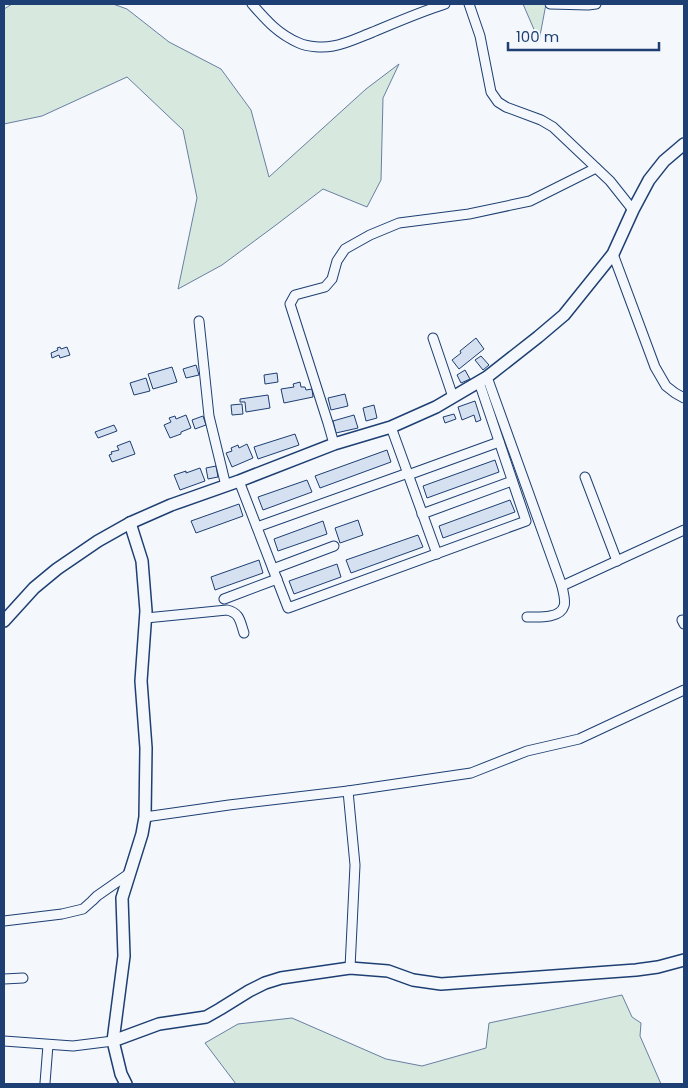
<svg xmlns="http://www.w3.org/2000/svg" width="688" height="1088" font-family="Poppins,sans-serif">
  <rect width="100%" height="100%" fill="#f4f7fb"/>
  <!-- green -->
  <g fill="#d7e8df" stroke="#687fa3">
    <path d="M12,4H113L127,9L169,42L221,69L251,110L269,177L366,89L399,64L383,98L381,180L367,207L323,189L276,225L222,265L178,289L197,198L183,130L127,77L42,116L4,124V9Z"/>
    <path d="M523,4H546L539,41Z"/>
    <path d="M622,995L632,1017L641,1023L640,1036L661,1084H236L205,1043L238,1024L292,1018L386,1059L422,1066L486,1048L489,1023Z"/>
  </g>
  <!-- building -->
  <g fill="#d5e0f0" stroke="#1d3f73">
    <path d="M476,338L484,349L459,369L452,360L461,353L460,351Z"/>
    <path d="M60,347L61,349L67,347L70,355L60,358L59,355L52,358L51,353L58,350L57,348Z"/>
    <path d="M481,356L489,365L483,370L475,360Z"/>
    <path d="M196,365L199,375L186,378L183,369Z"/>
    <path d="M172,367L177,382L153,389L148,374Z"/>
    <path d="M465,370L470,379L461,383L457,375Z"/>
    <path d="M277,373L278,382L265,384L264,375Z"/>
    <path d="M146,378L150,391L134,395L130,383Z"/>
    <path d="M300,382L301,387H305L306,390L312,389L313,397L284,403L281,389L294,387L293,384Z"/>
    <path d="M345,394L348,406L331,410L328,398Z"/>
    <path d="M268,395L270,408L246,412L245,402H240V399Z"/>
    <path d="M475,401L481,420L476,422L474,415L462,420L458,407Z"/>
    <path d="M242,404L243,414L232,415L231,405Z"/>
    <path d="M374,405L377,418L366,421L363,408Z"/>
    <path d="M454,414L456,419L445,423L443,417Z"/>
    <path d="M186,415L191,428L181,432V434L170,438L164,425L171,422L169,418L175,416L176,419Z"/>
    <path d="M354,415L358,428L336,433L333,421Z"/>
    <path d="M203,416L206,425L195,429L192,420Z"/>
    <path d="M114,425L117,431L98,438L95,432Z"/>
    <path d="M295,434L299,445L258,459L254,447Z"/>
    <path d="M130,441L135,454L112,462L109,455L112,454L111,452L119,450L117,446Z"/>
    <path d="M247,444L253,458L232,467L226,453L232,451L231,448L238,445L239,448Z"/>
    <path d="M387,450L391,462L320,488L315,476Z"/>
    <path d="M495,460L499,472L427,498L423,486Z"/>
    <path d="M216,466L218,477L208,479L206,468Z"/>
    <path d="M200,468L205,481L180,490L174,475L186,471V473Z"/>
    <path d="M307,480L312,492L263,510L258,497Z"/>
    <path d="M510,500L515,512L443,538L439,526Z"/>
    <path d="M239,504L243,516L196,533L191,521Z"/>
    <path d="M358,520L363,535L340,543L335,528Z"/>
    <path d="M323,521L327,534L278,551L274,539Z"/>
    <path d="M418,535L423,547L351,573L346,560Z"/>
    <path d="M259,560L263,573L215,590L211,577Z"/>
    <path d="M337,564L341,577L294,594L289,581Z"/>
  </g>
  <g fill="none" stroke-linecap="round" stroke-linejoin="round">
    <!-- minor casing -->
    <g stroke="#1d3f73" stroke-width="11">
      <g id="minor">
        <path d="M252,4C266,20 278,34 299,43C308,47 323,48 333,46C346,44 360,37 373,32C397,22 420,12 445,4"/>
        <path d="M469,4L480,36L491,92L498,102L506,107L541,120L553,127L610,181L633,210"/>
        <path d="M550,4L588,5L596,4"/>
        <path d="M613,254L655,367L666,386L675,393L684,398"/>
        <path d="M199,321L209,416L226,486"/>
        <path d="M433,338L453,397"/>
        <path d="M487,377L562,586L684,530"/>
        <path d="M391,427L437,554"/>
        <path d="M334,444L328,423L290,304L295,295L325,287L332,279L337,261L345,249L370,235L399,223L469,214L530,201L596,168"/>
        <path d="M408,475L499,442"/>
        <path d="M585,477L617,561"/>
        <path d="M239,481L288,608L526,521L479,382"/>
        <path d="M422,514L512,481"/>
        <path d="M257,527L408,473"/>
        <path d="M273,569L334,546"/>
        <path d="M224,599L277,579"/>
        <path d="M527,617C538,617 560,619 564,606C566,601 563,592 562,586"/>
        <path d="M146,618L227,610C240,613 240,621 244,633"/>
        <path d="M682,620L684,624"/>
        <path d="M348,791L355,865L350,968"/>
        <path d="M145,817L229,805L348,791L471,773L527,751L579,739L684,690"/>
        <path d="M4,921L62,914L83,909L92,901L97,896L130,873"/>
        <path d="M4,979L23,978"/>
        <path d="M4,1041L73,1046L113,1041"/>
        <path d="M45,1083L48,1045"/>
      </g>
    </g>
    <!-- tertiary casing -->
    <g stroke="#1d3f73" stroke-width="14">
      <g id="tertiary">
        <path d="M4,621L34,588L57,569L98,541L130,523L171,505L239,481L334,444L391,427L436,407L487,377L538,337L564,315L613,254L633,210L649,180L664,161L684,144"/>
        <path d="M113,1041L159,1024L206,1017L220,1009L249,991L265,983L281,978L350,968L388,971L413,980L441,984L636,970L658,967L684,960"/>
        <path d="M126,1084L121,1074L113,1041L124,956L122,898L142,834L145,817L146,748L141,681L146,611L142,561L130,523"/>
      </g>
    </g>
    <!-- minor -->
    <use href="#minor" stroke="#f4f7fb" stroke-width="9"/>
    <!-- tertiary -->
    <use href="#tertiary" stroke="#f4f7fb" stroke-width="11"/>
  </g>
  <!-- border -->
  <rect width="688" height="1088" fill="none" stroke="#1d3f73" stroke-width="10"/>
  <!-- scale -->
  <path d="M508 42v8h151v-8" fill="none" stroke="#1d3f73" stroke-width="2.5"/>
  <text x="516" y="42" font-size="15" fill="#1d3f73" stroke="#f4f7fb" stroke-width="4" paint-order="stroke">100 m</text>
</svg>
